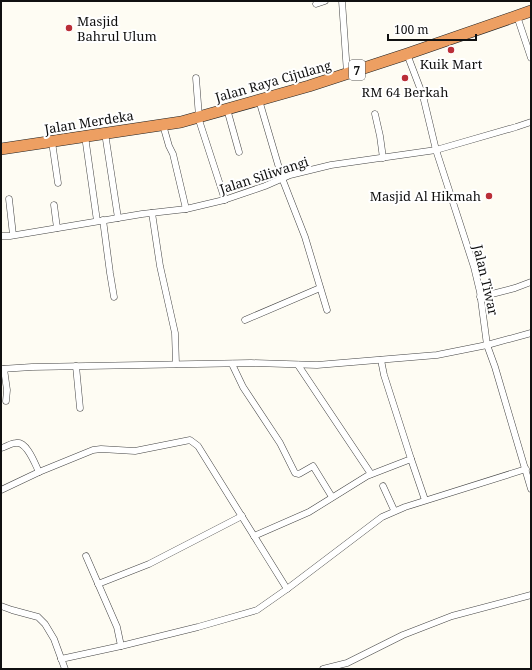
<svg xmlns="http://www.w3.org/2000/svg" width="532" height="670" font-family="'Noto Serif',serif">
  <rect width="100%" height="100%" fill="#fefcf3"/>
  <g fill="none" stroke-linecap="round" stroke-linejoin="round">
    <!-- street casing -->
    <g stroke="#434343" stroke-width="7">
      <g id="street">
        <path d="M342,1L347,73"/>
        <path d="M316,4L325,1"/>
        <path d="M517,16L531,58"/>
        <path d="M407,54L423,96L436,150L474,267L480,292L487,345L495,367L531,489"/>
        <path d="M196,78L199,117"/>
        <path d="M259,100L282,178L305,237L327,310"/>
        <path d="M227,109L239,152"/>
        <path d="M375,114L380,136L383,158"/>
        <path d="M198,117L225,200"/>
        <path d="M163,125L169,146L173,154L186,209"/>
        <path d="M105,133L118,218"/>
        <path d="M85,136L97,221"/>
        <path d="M52,142L58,183"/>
        <path d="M9,199L13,235"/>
        <path d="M54,205L57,228"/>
        <path d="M152,213L160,266L175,333L176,364"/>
        <path d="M103,220L110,273L114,297"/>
        <path d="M1,236H10L142,214L186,209L224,200L265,186L290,175L331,165L436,150L516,127L531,122"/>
        <path d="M480,297L515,288L531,282"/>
        <path d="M245,320L320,288"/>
        <path d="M232,364L243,387L280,443L295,473L299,474L313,466L332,497"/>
        <path d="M298,365L371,474"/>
        <path d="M76,366L80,408"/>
        <path d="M1,369L32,367L251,363L317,365L437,355L487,345L531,333"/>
        <path d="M4,369L7,390L6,401"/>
        <path d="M1,448C6,447 11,443 16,443C27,441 35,464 39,472"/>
        <path d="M411,459L425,500"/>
        <path d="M383,486L394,510"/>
        <path d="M1,490L39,472L93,450L101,449L135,451L190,440L198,446L287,589"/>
        <path d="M254,536L309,512L367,476L411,459L384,375L381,360"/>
        <path d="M86,556L117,627L121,646"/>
        <path d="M98,584L149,564L242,516"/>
        <path d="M1,606L12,610L38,617L45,624L54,639L65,669"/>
        <path d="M61,659L121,646L198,627L257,610L287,589L382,517L405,507L526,469"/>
        <path d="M323,669L347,663L403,635L452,616L531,595"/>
      </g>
    </g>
    <!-- highway casing -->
    <g stroke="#212121" stroke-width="12">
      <path id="highway" d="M1,149L181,122L309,86L407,54L531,11"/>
    </g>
    <!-- street -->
    <use href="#street" stroke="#fff" stroke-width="6"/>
    <!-- highway -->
    <use href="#highway" stroke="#ed9f62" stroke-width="11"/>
  </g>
  <!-- markers -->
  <g fill="#ba2e37" stroke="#fff" stroke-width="1.5">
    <circle cx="69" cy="28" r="4"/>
    <circle cx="451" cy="50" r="4"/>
    <circle cx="405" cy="78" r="4"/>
    <circle cx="489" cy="196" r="4"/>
  </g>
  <g text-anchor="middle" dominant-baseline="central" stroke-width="4" stroke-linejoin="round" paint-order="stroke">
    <!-- shield labels -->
    <rect fill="#fff" stroke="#585858" stroke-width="1" x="349" y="60" width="16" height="20" rx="3"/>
    <g font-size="12" font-weight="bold" fill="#101010">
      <text x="357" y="70">7</text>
    </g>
    <!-- poi labels -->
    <g font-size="13" fill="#101010" stroke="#fff">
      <text x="77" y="21" text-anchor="start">Masjid<tspan x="77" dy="15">Bahrul Ulum</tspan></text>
      <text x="451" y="64">Kuik Mart</text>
      <text x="405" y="92">RM 64 Berkah</text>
      <text x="481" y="196" text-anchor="end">Masjid Al Hikmah</text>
    </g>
    <!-- street labels -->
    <g font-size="13" fill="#101010" stroke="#fff">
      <text transform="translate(273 81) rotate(-16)">Jalan Raya Cijulang</text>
      <text transform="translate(89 122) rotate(-9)">Jalan Merdeka</text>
      <text transform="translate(264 175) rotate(-18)">Jalan Siliwangi</text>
      <text transform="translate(486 280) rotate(77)">Jalan Tiwar</text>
    </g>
  </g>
  <!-- border -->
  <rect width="532" height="670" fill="none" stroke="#101010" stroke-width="4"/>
  <!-- scale -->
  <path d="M388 34v6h88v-6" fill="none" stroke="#101010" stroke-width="2"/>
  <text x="394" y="34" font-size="12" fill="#101010" stroke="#ffffff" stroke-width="3" paint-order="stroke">100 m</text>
</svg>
